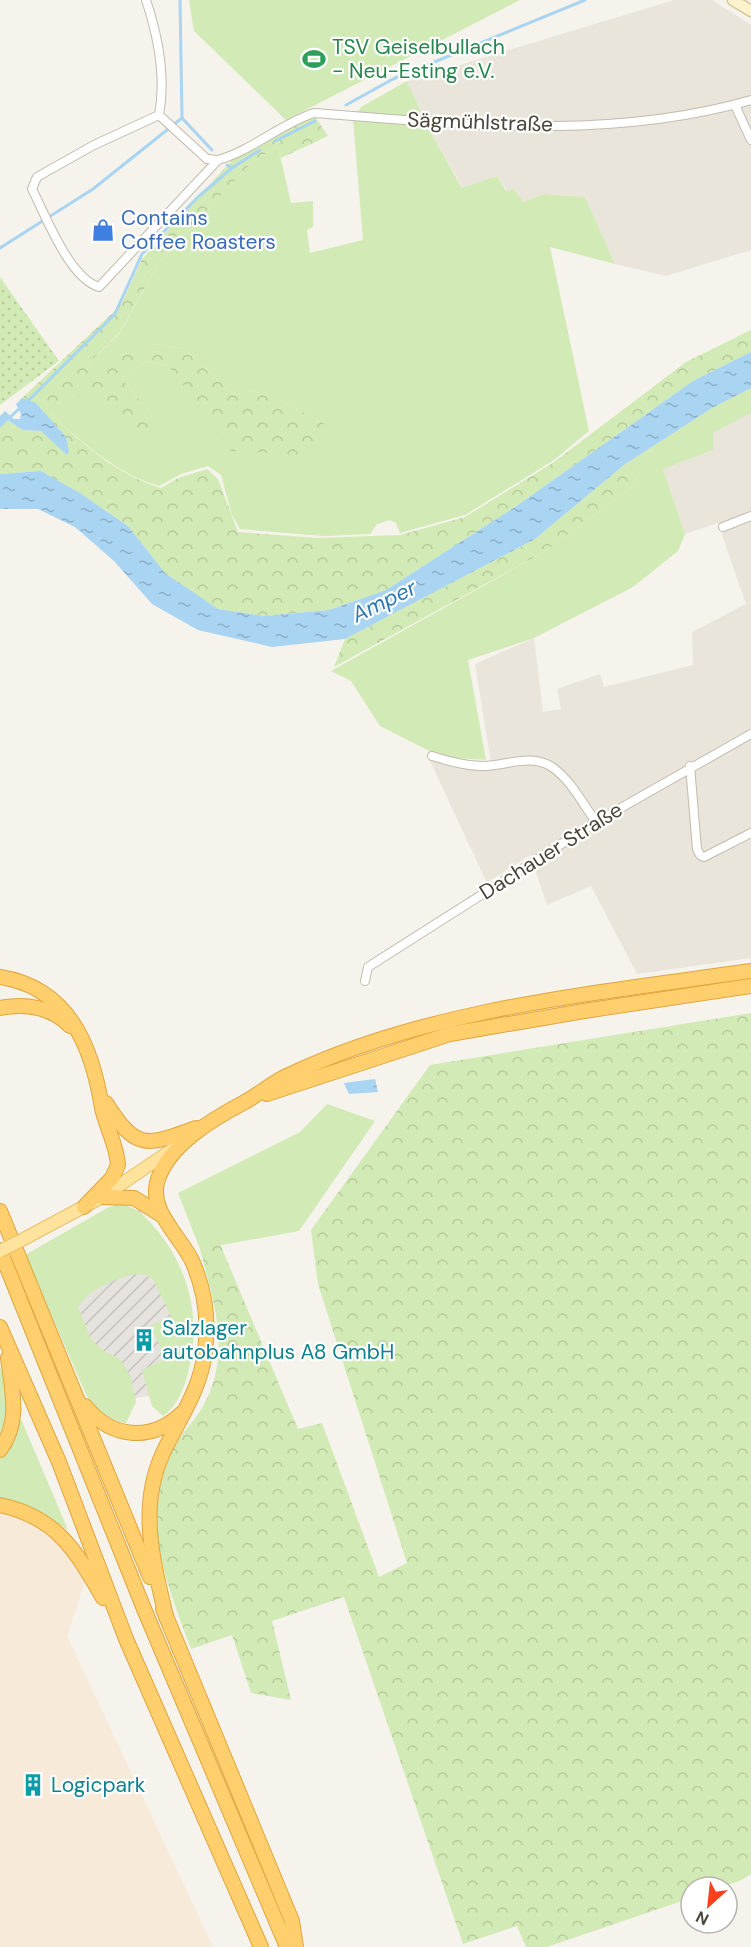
<svg xmlns="http://www.w3.org/2000/svg" width="751" height="1947" font-family="'DM Sans',sans-serif">
  <defs>
    <pattern id="industrial-furrows" width="10" height="10" patternUnits="userSpaceOnUse" patternTransform="scale(1.5)"><rect width="10" height="10" fill="#e6e2dd"/><path d="M-1 1l2-2M0 10L10 0M9 11l2-2" fill="none" stroke="#c7c3be"/></pattern>
    <pattern id="forest-crowns" width="20" height="18" patternUnits="userSpaceOnUse" patternTransform="scale(1.5)"><rect width="20" height="18" fill="#d2eab5"/><path d="M2 6a3 3 0 1 1 6 0M12 15a3 3 0 1 1 6 0" fill="none" stroke="#b6ca9c"/></pattern>
    <pattern id="park-dots" width="8" height="8" patternUnits="userSpaceOnUse" patternTransform="scale(1.5)"><rect width="8" height="8" fill="#d2eab5"/><path d="M2 2h.1M6 6h.1" fill="none" stroke="#b6ca9c" stroke-width="1.8" stroke-linecap="round"/></pattern>
    <pattern id="water-ripples" width="26" height="14" patternUnits="userSpaceOnUse" patternTransform="scale(1.5)"><rect width="26" height="14" fill="#a9d4f2"/><path d="M2 4q2-2 4 0t4 0M15 11q2-2 4 0t4 0" fill="none" stroke="#8caec5"/></pattern>
  </defs>
  <rect width="100%" height="100%" fill="#f6f3ec"/>
  <!-- residential -->
  <g fill="#eae5da">
    <path d="M674,0H712L751,25V250L666,276L615,264L585,197L544,194L523,202L507,191L497,176L463,188L430,131L407,81Z"/>
    <path d="M751,413V958L637,974L591,886L547,905L530,855L487,883L430,761L491,763L475,664L534,638L543,712L561,709L557,689L600,674L604,687L693,665L692,632L746,604L718,523L685,534L663,469L713,450V433Z"/>
  </g>
  <!-- commercial -->
  <path fill="#f7ead8" d="M0,1511L20,1513L53,1532L87,1576L67,1636L213,1947H0Z"/>
  <!-- industrial -->
  <path fill="url(#industrial-furrows)" d="M115,1205L141,1211L169,1272L176,1391L107,1403L39,1248Z"/>
  <!-- grass -->
  <g fill="#d2eab5">
    <path d="M189,0H520L286,120L194,31Z"/>
    <path d="M407,81L430,131L462,188L497,176L506,191L514,189L523,202L544,194L585,197L615,264L550,247L589,431L554,460L465,515L400,533L396,523L390,520L377,524L370,534L323,536L240,529L232,515L221,475L208,466L181,474L159,486C117,474 83,443 51,414L85,392L155,418L122,379L147,361L169,366L231,450L325,424L287,404L251,390L234,395L184,349L154,344L83,369L119,334L160,261L253,161L278,146L291,203L313,201V227L307,230L310,253L363,240L353,120L361,107Z"/>
    <path d="M751,388V413L713,433V450L663,469L685,534L678,551L633,587L534,638L468,660L486,760L441,757L380,726L351,681L331,671L544,552L639,482L624,465L712,408Z"/>
    <path d="M327,1104L375,1121L299,1231L200,1249L178,1193L300,1132Z"/>
    <path d="M121,1204C139,1209 145,1216 157,1230C191,1272 201,1321 188,1373C184,1388 177,1407 163,1416L152,1406L142,1370L165,1359L151,1325L171,1316L153,1279C149,1277 144,1274 140,1274C121,1274 87,1291 78,1307L91,1339L102,1350L120,1359L131,1377L136,1402L126,1423C110,1420 100,1412 89,1401L25,1255L109,1207Z"/>
    <path d="M0,1366L11,1402L0,1434Z"/>
    <path d="M21,1419L68,1530L35,1509L0,1499V1459L14,1438Z"/>
  </g>
  <!-- forest -->
  <g fill="url(#forest-crowns)">
    <path d="M314,115L328,136L281,158L278,146L253,161L160,261L119,333L84,368L154,344L184,349L234,395L251,390L287,404L325,424L308,455L231,451L169,366L147,361L122,379L155,418L151,447L85,393L51,414C85,446 116,474 161,488L178,478L207,469L218,479L238,532L317,538L400,535L465,517L554,462L686,362L751,330V352L693,381L518,505L386,590L329,610L264,616L218,609L165,573L127,525L80,493L41,471L0,474V428L8,420L23,430L41,431L67,454L66,437L36,403L22,398L121,305L142,259L232,160L283,128Z"/>
    <path d="M624,465L639,482L544,552L334,667L345,639L535,539Z"/>
    <path d="M751,1013V1874C732,1888 714,1887 691,1887V1898L547,1947H526L517,1926L463,1944L344,1597L272,1621L291,1700L251,1693L232,1635L191,1649C171,1594 148,1541 158,1481C163,1448 187,1433 202,1408C233,1353 214,1305 200,1249L220,1244L298,1429L322,1423L379,1577L407,1563L318,1284L311,1230L430,1065Z"/>
  </g>
  <!-- park -->
  <path fill="url(#park-dots)" d="M0,277L59,361L0,405Z"/>
  <!-- water -->
  <g fill="url(#water-ripples)">
    <path d="M751,352V388L712,408L624,465L535,539L345,639L272,647L198,630L152,604L114,561L75,527L38,509H0V474L41,471L80,493L128,526L165,573L218,609L264,616L329,610L386,590L518,505L693,381Z"/>
    <path d="M22,398L36,403L66,437L69,451L67,455L41,431L23,430L8,420L0,428V416L5,411L14,419H20L21,414L16,404Z"/>
    <path d="M375,1079L378,1092L349,1094L344,1083Z"/>
  </g>
  <g fill="none" stroke-linecap="round" stroke-linejoin="round">
    <!-- stream -->
    <g stroke="#a9d4f2" stroke-width="3">
      <path d="M180,0L182,118L212,150"/>
      <path d="M346,105L393,79L585,0"/>
      <path d="M275,141L315,121"/>
      <path d="M232,168L260,150"/>
      <path d="M0,248L93,189L182,118"/>
      <path d="M28,401L115,314L142,254L198,197L232,168L227,165"/>
      <path d="M8,419L21,407"/>
    </g>
    <!-- street casing -->
    <g stroke="#c2bbae" stroke-width="10">
      <g id="street">
        <path d="M146,0C158,36 166,78 159,115L207,159L218,160"/>
        <path d="M735,105L751,140"/>
        <path d="M159,115L94,145L37,177L32,189C46,216 69,278 99,287L218,160C253,150 280,124 314,113C459,124 609,141 751,100"/>
        <path d="M723,527L751,516"/>
        <path d="M432,756C449,761 465,766 483,766C506,766 531,753 552,767C570,779 583,804 596,822"/>
        <path d="M690,766L697,849L700,855L704,857L751,833"/>
        <path d="M365,981L368,967L596,822L751,734"/>
      </g>
    </g>
    <!-- secondary casing -->
    <g stroke="#d6c79b" stroke-width="13">
      <path id="secondary" d="M733,0L751,11"/>
    </g>
    <!-- primary casing -->
    <g stroke="#e6c16a" stroke-width="14">
      <path id="primary" d="M20,1241L102,1197L176,1147"/>
    </g>
    <!-- highway casing -->
    <g stroke="#e0a43c" stroke-width="16">
      <g id="highway">
        <path d="M0,977C69,988 92,1046 102,1108C106,1127 117,1145 118,1165L112,1178L84,1207"/>
        <path d="M0,1008C25,1003 52,1007 70,1026"/>
        <path d="M267,1094L450,1034L584,1011L751,986"/>
        <path d="M106,1103C136,1150 145,1147 196,1128"/>
        <path d="M102,1197L134,1198L163,1216"/>
        <path d="M0,1211L150,1577"/>
        <path d="M0,1250L144,1609L287,1947"/>
        <path d="M0,1327L59,1462L126,1639L261,1947"/>
        <path d="M85,1406C111,1438 151,1443 182,1413"/>
        <path d="M0,1450C21,1422 12,1390 8,1358"/>
        <path d="M0,1505C57,1517 76,1551 103,1598"/>
        <path d="M163,1609L292,1921L296,1947"/>
        <path d="M166,1616C153,1561 138,1507 163,1453C179,1419 201,1389 205,1351C209,1321 205,1291 193,1263C182,1237 147,1211 158,1179C170,1144 213,1119 243,1103C260,1094 274,1081 291,1074C431,1008 599,993 751,971"/>
      </g>
    </g>
    <!-- street -->
    <use href="#street" stroke="#fff" stroke-width="8"/>
    <!-- secondary -->
    <use href="#secondary" stroke="#fff3cd" stroke-width="10"/>
    <!-- primary -->
    <use href="#primary" stroke="#ffe39c" stroke-width="12"/>
    <!-- highway -->
    <use href="#highway" stroke="#ffcf6e" stroke-width="14"/>
    <!-- primary-bridge casing -->
    <g stroke="#e6c16a" stroke-width="14" stroke-linecap="butt">
      <path id="primary-bridge" d="M0,1251L20,1241"/>
    </g>
    <!-- primary-bridge -->
    <use href="#primary-bridge" stroke="#ffe39c" stroke-width="12"/>
  </g>
  <!-- icons -->
  <defs>
    <g id="stadium-bare" transform="scale(1.8)"><path d="M0-5a6.5 5 0 1 0 0 10a6.5 5 0 1 0 0-10ZM-3.5-1.8h7v3.6h-7Z" fill="#2e9e5b" stroke="#fff" stroke-width="2.5" paint-order="stroke"/></g>
    <g id="shop-bare" transform="scale(1.8)"><path d="M-5-2.5h2.3a2.7 3.5 0 0 1 5.4 0H5L5.5 6h-11ZM-1.5-2.5h3a1.5 2.3 0 0 0-3 0Z" fill="#3f7fe0" stroke="#fff" stroke-width="2.5" paint-order="stroke"/></g>
    <g id="building-bare" transform="scale(1.8)"><path d="M-4-6H4V6H1V3H-1V6H-4ZM-2.5-4.3h1.7v1.8h-1.7ZM.8-4.3h1.7v1.8H.8ZM-2.5-1h1.7V.8h-1.7ZM.8-1h1.7V.8H.8Z" fill="#0f9aa8" stroke="#fff" stroke-width="2.5" paint-order="stroke"/></g>
  </defs>
  <g fill-rule="evenodd">
    <use href="#stadium-bare" x="314" y="59"/>
    <use href="#shop-bare" x="103" y="230"/>
    <use href="#building-bare" x="144" y="1340"/>
    <use href="#building-bare" x="33" y="1785"/>
  </g>
  <g text-anchor="middle" dominant-baseline="central" stroke-width="4.5" stroke-linejoin="round" paint-order="stroke">
    <!-- leisure labels -->
    <g font-size="21" fill="#27864d" stroke="#fff" text-anchor="start">
      <text x="332" y="47">TSV Geiselbullach<tspan x="332" dy="24">- Neu-Esting e.V.</tspan></text>
    </g>
    <!-- street labels -->
    <g font-size="21" fill="#4b4439" stroke="#fff">
      <text transform="translate(480 122) rotate(2)">Sägmühlstraße</text>
      <text transform="translate(551 851) rotate(-32)">Dachauer Straße</text>
    </g>
    <!-- shop labels -->
    <g font-size="21" fill="#366cbe" stroke="#fff" text-anchor="start">
      <text x="121" y="218">Contains<tspan x="121" dy="24">Coffee Roasters</tspan></text>
    </g>
    <!-- culture labels -->
    <g font-size="21" fill="#0d838f" stroke="#fff" text-anchor="start">
      <text x="162" y="1328">Salzlager<tspan x="162" dy="24">autobahnplus A8 GmbH</tspan></text>
      <text x="51" y="1785">Logicpark</text>
    </g>
    <!-- water labels -->
    <g font-size="22" font-style="italic" fill="#2e7ab2" stroke="#fff">
      <text transform="translate(384 601) rotate(-26)">Amper</text>
    </g>
  </g>
  <!-- north arrow -->
  <g transform="translate(709 1905) rotate(207)"><circle r="28" fill="#ffffff" stroke="#b7b4b0" stroke-width="1.5"/>
  <path d="M0-4.5L10 22L0 15L-10 22Z" fill="#fc3f1d"/>
  <text y="-9" font-size="16" font-weight="bold" text-anchor="middle" fill="#4b4439">N</text>
  </g>
</svg>
